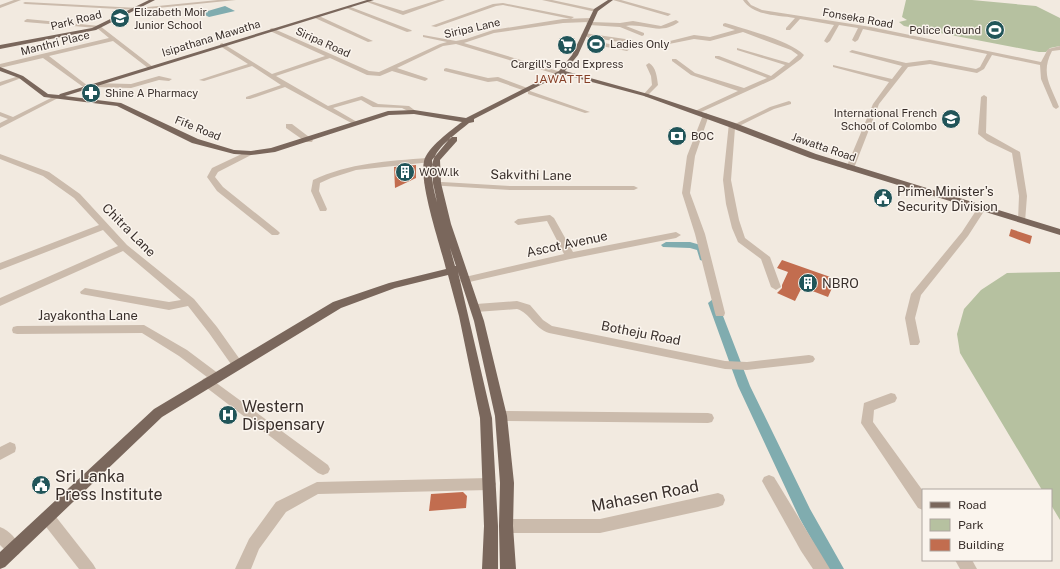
<svg xmlns="http://www.w3.org/2000/svg" width="1060" height="569" font-family="'Public Sans',sans-serif">
  <rect width="100%" height="100%" fill="#f2eae0"/>
  <!-- green -->
  <g fill="#b6c1a0">
    <path d="M906,0H972L1036,6L1060,18V46L1050,48L1046,52H1039L904,26L899,22L907,20L902,17Z"/>
    <path d="M1060,272V520L1051,505V490H1042L960,353L957,334L964,309L981,290L1007,273Z"/>
  </g>
  <!-- water -->
  <path fill="#80acaf" d="M225,6L235,11L209,17L201,13Z"/>
  <g fill="none" stroke-linecap="round" stroke-linejoin="round">
    <!-- canal -->
    <g fill="#80acaf" fill-rule="evenodd">
      <path d="M666,242H690L704,246L708,258L703,261L700,260L697,250L690,248L663,247L661,245Z"/>
      <path d="M713,299L718,303L750,386L810,509L844,569H828L800,519L738,386L708,303Z"/>
    </g>
  </g>
  <!-- building -->
  <g fill="#c26d4f">
    <path d="M416,165V178L395,188L394,167Z"/>
    <path d="M1011,229L1032,236L1030,244L1009,236Z"/>
    <path d="M782,260L836,279L828,297L802,287L795,301L777,293L782,288V285L788,272L777,268Z"/>
    <path d="M463,492L467,496L466,508L429,511L431,494Z"/>
  </g>
  <g fill="none" stroke-linecap="round" stroke-linejoin="round">
    <!-- minor -->
    <g fill="#cbbbac" fill-rule="evenodd">
      <path d="M14,0H21L0,8V5Z"/>
      <path d="M218,0H236L138,10L25,4L23,3L25,2L138,8Z"/>
      <path d="M367,0L403,11L438,0H445L403,15L367,2Z"/>
      <path d="M542,0H552L599,10L596,12Z"/>
      <path d="M613,0H621L671,14L668,16Z"/>
      <path d="M743,0H747L751,5L762,10L871,27L1041,62L1048,49L1060,46V50L1052,51C1040,74 1051,86 1059,107L1056,109L1053,107L1041,79L1040,65L992,55L984,69L977,73L930,64L908,67L879,104L854,168L853,170H847L846,168L873,104L889,82L833,67V65L892,79L902,66L849,52L852,50L906,63L930,60L976,69L980,67L987,54L863,29L858,40L855,42L852,40L858,28L839,25L830,41L827,43L824,41L834,25L800,19L790,30H786V28L795,18C778,15 753,16 743,0Z"/>
      <path d="M503,3L574,17L571,19L503,5L496,6L436,27L431,26L493,4Z"/>
      <path d="M348,6L411,30L412,31L407,32L346,8Z"/>
      <path d="M315,16H319L373,41L368,42L315,18Z"/>
      <path d="M591,18L594,20L591,22L620,23L633,21L661,26L676,20L679,22C659,36 646,23 626,26L644,33V35L642,36L620,27L589,25L586,23L588,22L563,23L494,33L464,43L561,72V74L559,75L456,44L443,46L397,68L427,78L428,79L425,81L392,71L380,76L367,75L330,58L276,76L328,106L362,96L378,104L409,106L417,112L414,114L402,108L373,107L361,100L333,108L357,122L359,123L355,125L285,87L250,99H246V97L281,85L252,66L204,81L199,80L248,64L220,46V44L222,43L272,74L325,56L270,31V29L272,28L369,71L379,72L440,44L447,42L423,37V35L456,41L466,39L493,30L563,19Z"/>
      <path d="M27,19L100,26L153,67L148,68L113,41L49,56L88,86V88L86,89L43,58L0,68V64L109,38L97,28L25,22L24,21Z"/>
      <path d="M725,23C745,29 790,41 804,55L801,59L774,79L699,113H695V111L738,91L691,75L672,61V59H676L695,73L744,88L767,78L715,58V56H719L771,76L785,65L737,50V48L789,63L798,55L791,50L743,32L710,41L694,39L669,44L666,42L694,35L710,37L735,30L723,26V24Z"/>
      <path d="M584,33L632,40L635,42L632,44L582,36L581,35Z"/>
      <path d="M598,42L627,47L630,49L627,51L596,45V43Z"/>
      <path d="M649,63C656,67 657,77 658,85L646,97L643,95L652,85L651,76L646,65Z"/>
      <path d="M446,68L488,78L498,77L530,89V91L590,112L585,113L528,94V92L497,81L488,82L444,71V69Z"/>
      <path d="M19,76L24,77L0,86V82Z"/>
      <path d="M159,76L172,79L169,81L159,80L131,88L93,87L90,85L93,83L131,84Z"/>
      <path d="M984,95L987,97L986,133L1020,152L1027,196L1025,222H1019L1018,220L1019,196L1012,153L987,141L978,134L981,97Z"/>
      <path d="M55,96L60,97L0,128V123L8,119L0,116V112L13,117Z"/>
      <path d="M789,101L791,102V104L774,109L735,128L731,180L739,220L745,238L770,257L781,287L776,290L771,287L761,259L738,242L732,228L726,204L723,180L729,123L735,124L770,107Z"/>
      <path d="M706,113L709,115L695,156L690,193L705,234L725,313L724,316H716L715,313L695,234L682,193L687,156L703,115Z"/>
      <path d="M286,124H292L313,140L312,142H306L286,128Z"/>
      <path d="M248,151H251L255,153L218,172L215,177L223,187L278,231L280,233L278,235H272L217,191L207,177L212,168Z"/>
      <path d="M0,154L49,172L80,194L127,245L194,299L217,327L241,361L243,364L241,367L237,368L233,367L209,333L188,306L169,310L81,294L80,292L85,288L169,302L181,300L123,251L0,306V298L118,246L103,230L0,270V263L99,225L74,198L43,176L0,159Z"/>
      <path d="M428,158L432,160L431,162L356,170L331,178L320,183L319,191L327,209L326,211H320L311,191L313,180C349,163 388,161 428,158Z"/>
      <path d="M425,181L510,186H634L638,188L634,190H510L428,185L424,183Z"/>
      <path d="M982,205L986,208L968,236L921,295L915,318L920,342L918,345H910L905,318L911,294L962,232L979,206Z"/>
      <path d="M550,215L554,218L573,252L676,232L681,235L676,238L570,259L465,283L461,282L460,280L465,277L564,254L547,221L518,225L514,222L518,219Z"/>
      <path d="M517,301L530,305L543,320L552,326L725,361L747,362L809,355L813,356L815,359L813,362L809,363L747,370L725,369L549,333C534,328 530,313 517,309L476,312L472,311L471,308L472,305L476,304Z"/>
      <path d="M144,325L187,350L219,374L221,377L219,380L215,382L328,465L330,469L328,473L323,475L318,473L203,385L201,382L203,379L207,377L179,356L142,333L17,334L13,333L12,330L13,327L17,326Z"/>
      <path d="M891,393L895,394L897,398L895,402L874,410L873,422L923,491V510L918,508L861,423L864,403Z"/>
      <path d="M501,411L708,413L712,414L714,418L712,422L708,423L501,421L497,420L495,416L497,412Z"/>
      <path d="M10,442L15,444L16,448L15,452L0,460V447Z"/>
      <path d="M769,475L774,477L830,569H813L801,551L762,481L764,477Z"/>
      <path d="M489,478L494,480L496,484L494,488L489,490L318,494L286,512L259,549L251,569H235L249,539L276,502L317,482Z"/>
      <path d="M718,493L723,495L725,500L723,505L718,507L600,533H506L501,531L499,526L501,521L506,519H600Z"/>
      <path d="M48,511L53,513L93,564L96,569H79L43,523L41,518L43,513Z"/>
      <path d="M0,527C9,530 18,540 21,549L19,554L14,556L9,554L0,545Z"/>
      <path d="M955,560H972L977,569H960Z"/>
    </g>
    <!-- major -->
    <g fill="#7a675c" fill-rule="evenodd">
      <path d="M149,0H155L96,30L0,49V45L92,28Z"/>
      <path d="M367,0H374L65,96L121,103L198,139L234,150L251,151L271,148L388,111L414,110L466,118L559,71L572,55L594,9L608,0H613L598,11L578,55L565,71L648,94L735,123L816,154L1060,229V235L810,158L729,127L644,96L562,74L474,119V122L469,123C435,151 424,155 437,202L433,183L432,160L451,137H457V141L440,160L441,183L451,224L484,321L507,416L514,483L513,526L516,569H500L499,526L500,483L495,416L474,321L458,272L492,418L498,526V569H482L484,526L480,418L459,316L448,275L395,288L341,308L162,417L5,567L0,569V552L154,409L333,302L389,283L446,269C440,244 419,184 424,161C427,148 451,130 462,122L414,114L389,115L275,152L251,155L234,154L192,143L117,106L44,97L19,78L0,71V67L23,76L48,94L59,95L60,94ZM450,248L456,266H455Z"/>
    </g>
  </g>
  <!-- icons -->
  <defs>
    <g id="school-disc" transform="scale(1)"><circle r="9.5" fill="#215559" stroke="#faf4ed"/><path d="M0-5L7-2L0 1L-7-2ZM-4 1L0 2.5L4 1V4Q0 6-4 4Z" fill="#fff"/></g>
    <g id="stadium-disc" transform="scale(1)"><circle r="9.5" fill="#215559" stroke="#faf4ed"/><path d="M0-5a6.5 5 0 1 0 0 10a6.5 5 0 1 0 0-10ZM-3.5-1.8h7v3.6h-7Z" fill="#fff"/></g>
    <g id="supermarket-disc" transform="scale(1)"><circle r="9.5" fill="#215559" stroke="#faf4ed"/><path d="M-6-5.5h2.5l.6 2H6L4.5 2H-2.5L-4.4-4H-6ZM-1.5 3.2a1.3 1.3 0 1 0 .1 0ZM3 3.2a1.3 1.3 0 1 0 .1 0Z" fill="#fff"/></g>
    <g id="pharmacy-disc" transform="scale(1)"><circle r="9.5" fill="#215559" stroke="#faf4ed"/><path d="M-2-6h4v4h4v4h-4v4h-4v-4h-4v-4h4Z" fill="#fff"/></g>
    <g id="bank-disc" transform="scale(1)"><circle r="9.5" fill="#215559" stroke="#faf4ed"/><path d="M-6-4H6V4H-6ZM0-2.3a2.3 2.3 0 1 0 0 4.6a2.3 2.3 0 1 0 0-4.6Z" fill="#fff"/></g>
    <g id="building-disc" transform="scale(1)"><circle r="9.5" fill="#215559" stroke="#faf4ed"/><path d="M-4-6H4V6H1V3H-1V6H-4ZM-2.5-4.3h1.7v1.8h-1.7ZM.8-4.3h1.7v1.8H.8ZM-2.5-1h1.7V.8h-1.7ZM.8-1h1.7V.8H.8Z" fill="#fff"/></g>
    <g id="civic-disc" transform="scale(1)"><circle r="9.5" fill="#215559" stroke="#faf4ed"/><path d="M-.6-6.5H3V-4.5H.6V-3L4-1V1h2V6H-6V1h2V-1L-.6-3ZM-1.2 2.5V6h2.4V2.5Z" fill="#fff"/></g>
    <g id="hospital-disc" transform="scale(1)"><circle r="9.5" fill="#215559" stroke="#faf4ed"/><path d="M-5-5h3v3.5h4V-5h3V5h-3V1.5h-4V5h-3Z" fill="#fff"/></g>
  </defs>
  <g fill-rule="evenodd">
    <use href="#school-disc" x="120" y="18"/>
    <use href="#stadium-disc" x="995" y="30"/>
    <use href="#stadium-disc" x="596" y="44"/>
    <use href="#supermarket-disc" x="567" y="45"/>
    <use href="#pharmacy-disc" x="91" y="93"/>
    <use href="#school-disc" x="951" y="119"/>
    <use href="#bank-disc" x="677" y="136"/>
    <use href="#building-disc" x="405" y="172"/>
    <use href="#civic-disc" x="883" y="198"/>
    <use href="#building-disc" x="808" y="283"/>
    <use href="#hospital-disc" x="228" y="415"/>
    <use href="#civic-disc" x="41" y="485"/>
  </g>
  <g text-anchor="middle" dominant-baseline="central" stroke-width="3" stroke-linejoin="round" paint-order="stroke">
    <!-- far-poi labels -->
    <g font-size="11" fill="#392f2b" stroke="#faf4ed" text-anchor="start">
      <text x="134" y="12">Elizabeth Moir<tspan x="134" dy="13">Junior School</tspan></text>
      <text x="981" y="30" text-anchor="end">Police Ground</text>
      <text x="610" y="44">Ladies Only</text>
      <text x="567" y="64" text-anchor="middle">Cargill's Food Express</text>
      <text x="105" y="93">Shine A Pharmacy</text>
      <text x="937" y="113" text-anchor="end">International French<tspan x="937" dy="13">School of Colombo</tspan></text>
      <text x="691" y="136">BOC</text>
      <text x="419" y="172">WOW.lk</text>
    </g>
    <!-- far-street labels -->
    <g font-size="11" fill="#392f2b" stroke="#faf4ed">
      <text transform="translate(858 18) rotate(10)">Fonseka Road</text>
      <text transform="translate(76 20) rotate(-14)">Park Road</text>
      <text transform="translate(472 28) rotate(-13)">Siripa Lane</text>
      <text transform="translate(211 38) rotate(-17)">Isipathana Mawatha</text>
      <text transform="translate(323 42) rotate(24)">Siripa Road</text>
      <text transform="translate(55 43) rotate(-14)">Manthri Place</text>
      <text transform="translate(198 128) rotate(22)">Fife Road</text>
      <text transform="translate(824 147) rotate(19)">Jawatta Road</text>
    </g>
    <!-- far-neighbourhood labels -->
    <g font-size="12" letter-spacing="1" fill="#853f26" stroke="#faf4ed">
      <text x="563" y="79">JAWATTE</text>
    </g>
    <!-- street labels -->
    <g font-size="13" fill="#392f2b" stroke="#faf4ed">
      <text transform="translate(531 175) rotate(1)">Sakvithi Lane</text>
      <text transform="translate(129 230) rotate(45)">Chitra Lane</text>
      <text transform="translate(567 244) rotate(-12)">Ascot Avenue</text>
      <text x="88" y="315">Jayakontha Lane</text>
      <text transform="translate(641 333) rotate(11)">Botheju Road</text>
    </g>
    <!-- poi labels -->
    <g font-size="13" fill="#392f2b" stroke="#faf4ed" text-anchor="start">
      <text x="897" y="191">Prime Minister's<tspan x="897" dy="15">Security Division</tspan></text>
      <text x="822" y="283">NBRO</text>
    </g>
    <!-- near-poi labels -->
    <g font-size="16" fill="#392f2b" stroke="#faf4ed" text-anchor="start">
      <text x="242" y="406">Western<tspan x="242" dy="18">Dispensary</tspan></text>
      <text x="55" y="476">Sri Lanka<tspan x="55" dy="18">Press Institute</tspan></text>
    </g>
    <!-- near-street labels -->
    <g font-size="16" fill="#392f2b" stroke="#faf4ed">
      <text transform="translate(645 496) rotate(-11)">Mahasen Road</text>
    </g>
  </g>
  <!-- legend -->
  <rect x="922" y="489" width="130" height="72" fill="#faf4ed" stroke="#ada59f"/>
  <rect x="930" y="502" width="20" height="6" fill="#7a675c" stroke="#ada59f"/>
  <text x="958" y="509" font-size="12" fill="#392f2b">Road</text>
  <rect x="930" y="519" width="20" height="12" fill="#b6c1a0" stroke="#ada59f"/>
  <text x="958" y="529" font-size="12" fill="#392f2b">Park</text>
  <rect x="930" y="539" width="20" height="12" fill="#c26d4f" stroke="#ada59f"/>
  <text x="958" y="549" font-size="12" fill="#392f2b">Building</text>
</svg>
